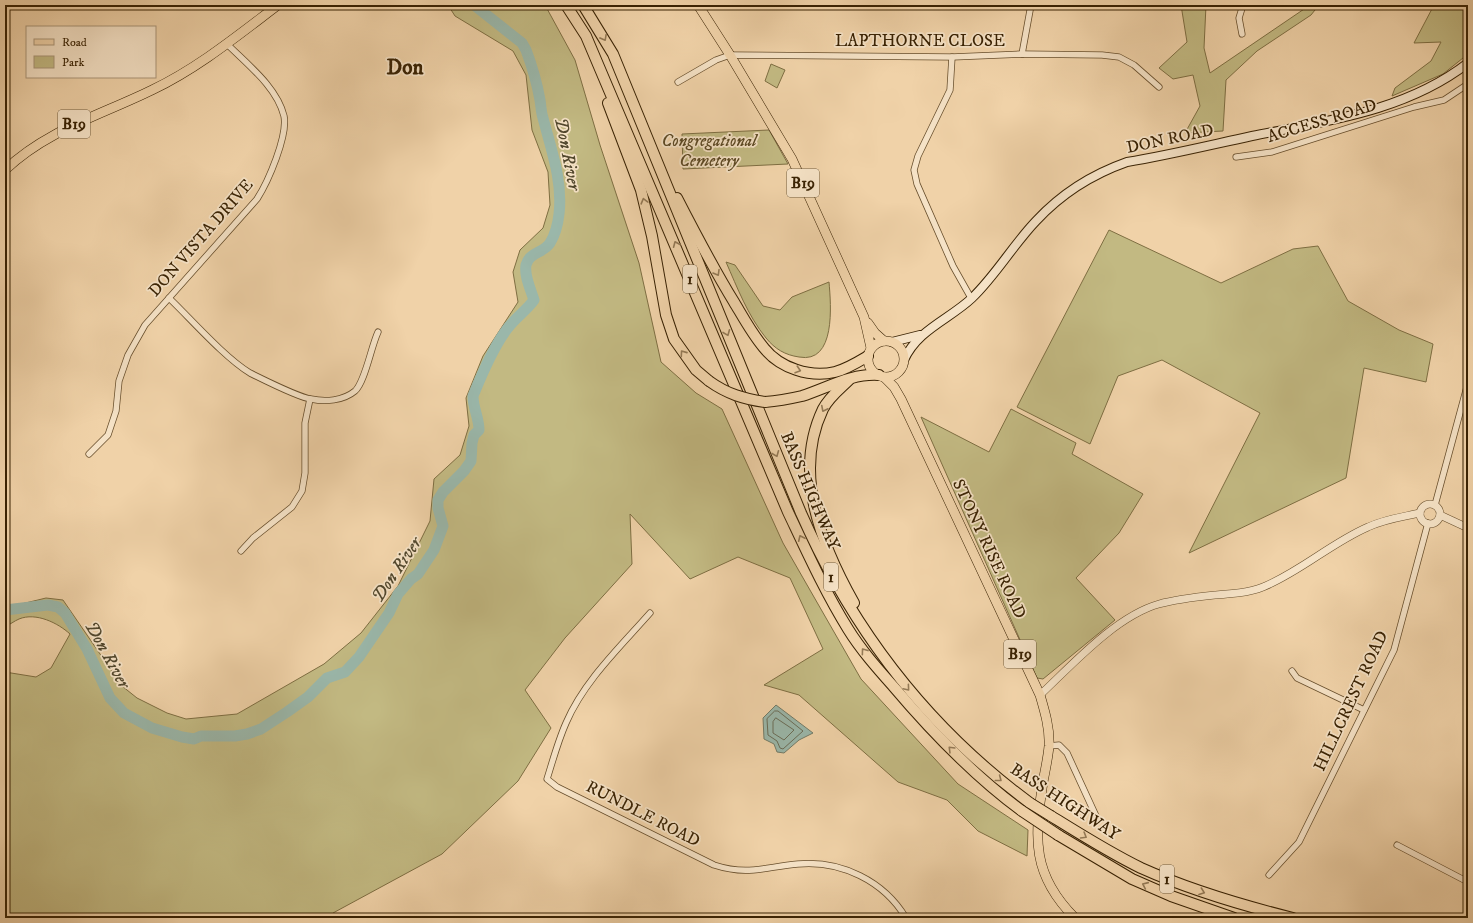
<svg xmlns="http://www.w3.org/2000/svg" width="1473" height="923" font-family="'IM FELL DW Pica',serif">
  <rect width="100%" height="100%" fill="#f0d2a8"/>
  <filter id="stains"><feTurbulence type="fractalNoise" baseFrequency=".005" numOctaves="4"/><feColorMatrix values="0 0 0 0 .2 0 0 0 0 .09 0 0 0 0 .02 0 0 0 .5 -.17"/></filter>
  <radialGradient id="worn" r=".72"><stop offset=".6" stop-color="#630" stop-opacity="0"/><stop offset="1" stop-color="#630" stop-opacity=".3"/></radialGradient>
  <!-- green -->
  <g fill="#c2b982" stroke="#7e6e42">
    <path d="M448,5H545L575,60L600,145L639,263L661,362L696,393L722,409L783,543L861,679L958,784L1028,830L1027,856L978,831L947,800L898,782L799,695L764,685L823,649L790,578L738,557L690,579L630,514L632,564L565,638L525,690L551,728L518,781L442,854L333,913L329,918H5V672L36,677L51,668L70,634C58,623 36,612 19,619C14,621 10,625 5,626V608L46,598L63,600L122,686L137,698L167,713L186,719L237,714L324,664L361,633L398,586L430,521L434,479L460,455L469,426L466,398L483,356L518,302L513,272L520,250L543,228L550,205L548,172L532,130L526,75L513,51L455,16Z"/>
    <path d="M1181,5H1206L1204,48L1210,73L1310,5H1319L1311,15L1257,51L1226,80L1223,131L1185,133L1200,106L1193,75L1173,79L1159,68L1187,42Z"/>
    <path d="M1434,5H1468V54L1443,74L1392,96L1395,88L1431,61L1441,42L1414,43Z"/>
    <path d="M771,64L785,70L777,88L765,81Z"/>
    <path d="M769,130L788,164L683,169L682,134Z"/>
    <path d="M1109,230L1221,283L1293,249L1318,246L1348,301L1399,330L1433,344L1426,382L1364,368L1346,478L1189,553L1260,413L1162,360L1118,376L1090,444L1017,407Z"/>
    <path d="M726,262L735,265L763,306L780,310L792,297L829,282C831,305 836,364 799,357C785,355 775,349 766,338C748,316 737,287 726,262Z"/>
    <path d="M1011,409L1076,443L1072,454L1143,494L1119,533L1076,578L1115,620L1043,679L1037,678L921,417L989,452Z"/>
  </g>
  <!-- water -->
  <path fill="#9ab7aa" stroke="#737b67" d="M776,705L813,733L799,740L784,753L777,752L774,744L764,739L763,718Z"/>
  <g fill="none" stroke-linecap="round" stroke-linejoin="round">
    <!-- shore -->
    <g stroke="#6a6c56" stroke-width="1">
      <path d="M775,711H778L803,731L783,749L780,748L777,741L768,735L767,719Z"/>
      <path d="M776,718L794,730L784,740L773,733V722Z"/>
    </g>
    <!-- river -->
    <path stroke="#9ab7aa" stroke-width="11" d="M5,610L48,605L58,607L65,613L87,649L110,698L124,713L152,728L182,737L194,739L201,736H235L247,734L261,729L287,712L308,697L327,678L345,672L359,657L389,613L398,594L411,579L418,574L434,550L443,526L438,508V500L443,492L464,471L471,461L472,443L474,435L479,430C479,418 473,408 473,396C481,376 494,346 507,329C515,318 526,311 534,300C531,290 524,276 526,265C529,252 544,253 550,243C555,235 558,223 559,214C563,181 551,149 543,118C541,112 541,106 540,100C537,83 532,66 526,50L522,43L474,5"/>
    <!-- minor casing -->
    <g stroke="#674e2c" stroke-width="7">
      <g id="minor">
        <path d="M1242,34L1239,18L1243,5"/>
        <path d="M1022,54L1031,5"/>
        <path d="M952,57L950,90L918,156L914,170L917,184L953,266L971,298"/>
        <path d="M678,82L716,60L730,55L952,57L1022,54L1102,55L1119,57L1134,65L1159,87"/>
        <path d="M1236,157L1272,152L1414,107L1444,100L1468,84"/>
        <path d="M169,298C192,320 224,357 250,373C260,378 301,398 311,399C325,402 343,401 355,391C365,382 371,347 378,332"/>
        <path d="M89,454L108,435L116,411L119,381L128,355L145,325L257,199C268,182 288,136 284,116C277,87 247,64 227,44"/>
        <path d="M1435,505L1468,383"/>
        <path d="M241,551L253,538L292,507L302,491L305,473V423L310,399"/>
        <path d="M650,613C620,647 584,681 566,723C558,741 553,760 547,779L557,787L714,865C748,876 764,867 798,864C841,860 884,881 906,918"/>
        <path d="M1292,671L1297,678L1364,710"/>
        <path d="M1049,746L1059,745L1067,753L1096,816"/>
        <path d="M1397,845L1468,882"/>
        <path d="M1269,875L1299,842L1394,650L1428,523"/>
      </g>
    </g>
    <!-- tertiary casing -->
    <g stroke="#674e2c" stroke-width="8">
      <g id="tertiary">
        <circle cx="1430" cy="514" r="10"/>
        <path d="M1440,515L1468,528"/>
        <path d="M1040,695C1072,665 1116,616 1159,604C1177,599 1196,597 1215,595C1231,594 1248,593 1263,587C1300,572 1331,543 1368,527C1385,519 1402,517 1420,513"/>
      </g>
    </g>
    <!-- secondary casing -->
    <g stroke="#392203" stroke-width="10">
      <g id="secondary">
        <path d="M892,342L920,335"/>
        <path d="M904,360C917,330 950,319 972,298C996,275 1013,245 1036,221C1061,194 1093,174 1127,162C1169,155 1210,145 1252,136C1327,121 1406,111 1468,63"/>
      </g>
    </g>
    <!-- primary casing -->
    <g stroke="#392203" stroke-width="10">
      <g id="primary">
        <path d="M698,5L730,55L792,159L864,317L871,348"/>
        <path d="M5,170C47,130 101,115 152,90C198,68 237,36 278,5"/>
        <path d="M868,323L875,333L884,341"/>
        <circle cx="886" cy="359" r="18"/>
        <path d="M884,377L894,387L901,399L1040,695C1045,712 1050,729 1049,746C1048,758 1045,771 1043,782C1034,839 1032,875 1075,918"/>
      </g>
    </g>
    <!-- motorway casing -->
    <g stroke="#392203" stroke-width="12">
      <g id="motorway">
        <path d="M566,5L586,36L788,512C807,552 825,592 848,629C861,650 877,668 893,686C932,732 974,776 1022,811"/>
        <path d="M583,5L613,54L801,513C852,629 928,728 1030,803"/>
        <path d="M608,103L641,190L652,236L666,315L674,339L696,370L709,381"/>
        <path d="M677,198C695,233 713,268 734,302C743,317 752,334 764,348C780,368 810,378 835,372C847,369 858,362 868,356"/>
        <path d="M849,380C840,389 829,397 823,409C792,474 822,546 854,603"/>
        <path d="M765,402C778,401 789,399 802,396C827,388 852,373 879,375"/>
        <path d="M1051,816C1080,834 1110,853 1141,868C1190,890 1241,905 1293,918"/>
        <path d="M1058,835L1132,879L1171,896L1234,918"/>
      </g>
    </g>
    <!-- minor -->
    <use href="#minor" stroke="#f5e2c6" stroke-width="5.5"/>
    <!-- tertiary -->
    <use href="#tertiary" stroke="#f5e2c6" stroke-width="7"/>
    <!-- secondary -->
    <use href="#secondary" stroke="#f5e2c6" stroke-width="8"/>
    <!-- primary -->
    <use href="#primary" stroke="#f0d2a8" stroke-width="9"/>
    <!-- motorway -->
    <use href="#motorway" stroke="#f0d2a8" stroke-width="10"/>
    <!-- motorway-bridge casing -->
    <g stroke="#392203" stroke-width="12" stroke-linecap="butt">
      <g id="motorway-bridge">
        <path d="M709,381C727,394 744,399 765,402"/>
        <path d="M1030,803L1051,816"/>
        <path d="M1022,811L1058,835"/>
      </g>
    </g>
    <!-- motorway-bridge -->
    <use href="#motorway-bridge" stroke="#f0d2a8" stroke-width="10"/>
  </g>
  <!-- one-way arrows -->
  <defs><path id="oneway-chevron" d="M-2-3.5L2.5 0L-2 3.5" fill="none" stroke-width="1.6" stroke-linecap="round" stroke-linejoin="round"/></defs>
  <g stroke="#947a56">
    <use href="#oneway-chevron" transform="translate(604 38) rotate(61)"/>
    <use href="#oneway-chevron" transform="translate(644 201) rotate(-105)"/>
    <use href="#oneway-chevron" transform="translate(676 244) rotate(-113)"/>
    <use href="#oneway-chevron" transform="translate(717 273) rotate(60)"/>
    <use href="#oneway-chevron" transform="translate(727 333) rotate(68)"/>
    <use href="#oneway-chevron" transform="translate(683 353) rotate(-125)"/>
    <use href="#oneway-chevron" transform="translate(798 370) rotate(18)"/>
    <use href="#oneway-chevron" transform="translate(824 409) rotate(117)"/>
    <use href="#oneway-chevron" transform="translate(776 454) rotate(68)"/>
    <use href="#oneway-chevron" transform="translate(801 538) rotate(-115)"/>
    <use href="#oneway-chevron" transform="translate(864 651) rotate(-126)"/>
    <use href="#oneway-chevron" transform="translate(907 688) rotate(50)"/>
    <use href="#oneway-chevron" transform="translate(951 749) rotate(-135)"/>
    <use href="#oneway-chevron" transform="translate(999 779) rotate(38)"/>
    <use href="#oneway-chevron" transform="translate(1084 836) rotate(31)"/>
    <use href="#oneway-chevron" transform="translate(1145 885) rotate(-156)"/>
    <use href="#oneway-chevron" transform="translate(1202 892) rotate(20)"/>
  </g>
  <g text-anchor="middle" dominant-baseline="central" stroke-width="3.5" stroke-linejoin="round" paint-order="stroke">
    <!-- shield labels -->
    <g fill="#f5e2c6" stroke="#715c3e" stroke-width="1">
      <rect x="58" y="110" width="32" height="28" rx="3"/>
      <rect x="787" y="169" width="32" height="28" rx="3"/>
      <rect x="683" y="265" width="14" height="28" rx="3"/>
      <rect x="824" y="563" width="14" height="28" rx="3"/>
      <rect x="1004" y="640" width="32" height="28" rx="3"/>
      <rect x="1160" y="865" width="14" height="28" rx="3"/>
    </g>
    <g font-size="16" font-weight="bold" fill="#392203">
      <text x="74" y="124">B19</text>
      <text x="803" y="183">B19</text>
      <text x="690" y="279">1</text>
      <text x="831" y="577">1</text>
      <text x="1020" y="654">B19</text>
      <text x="1167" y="879">1</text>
    </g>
    <!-- street labels -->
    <g font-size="17" fill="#392203" stroke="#f5e2c6">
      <text x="920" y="41">LAPTHORNE CLOSE</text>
      <text transform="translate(1322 121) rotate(-17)">ACCESS ROAD</text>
      <text transform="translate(1170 139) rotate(-12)">DON ROAD</text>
      <text transform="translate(201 238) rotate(-49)">DON VISTA DRIVE</text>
      <text transform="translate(810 491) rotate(67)">BASS HIGHWAY</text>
      <text transform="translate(989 549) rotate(65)">STONY RISE ROAD</text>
      <text transform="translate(1351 701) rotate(-65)">HILLCREST ROAD</text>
      <text transform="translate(1065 802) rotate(33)">BASS HIGHWAY</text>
      <text transform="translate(643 814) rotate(27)">RUNDLE ROAD</text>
    </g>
    <!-- park labels -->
    <g font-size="17" font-style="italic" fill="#5b4823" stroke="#f5e2c6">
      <text x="709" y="141">Congregational<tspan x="709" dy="20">Cemetery</tspan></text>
    </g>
    <!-- water labels -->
    <g font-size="18" font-style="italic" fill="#51472d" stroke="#f5e2c6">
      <text transform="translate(567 154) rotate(79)">Don River</text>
      <text transform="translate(397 570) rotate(-56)">Don River</text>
      <text transform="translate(107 655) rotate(61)">Don River</text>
    </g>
    <!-- district labels -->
    <g font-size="21" font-weight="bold" fill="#392203" stroke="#f5e2c6">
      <text x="405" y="68">Don</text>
    </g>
  </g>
  <!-- margin -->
  <rect width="1473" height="923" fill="none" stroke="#f0d2a8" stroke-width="20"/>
  <rect x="6" y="6" width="1461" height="911" fill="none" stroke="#392203" stroke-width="2"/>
  <rect x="10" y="10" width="1453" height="903" fill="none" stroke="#392203"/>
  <!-- legend -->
  <rect x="26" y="26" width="130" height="52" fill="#f5e2c6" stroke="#aa9578"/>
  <rect x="34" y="39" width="20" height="6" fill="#f0d2a8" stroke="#aa9578"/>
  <text x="62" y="46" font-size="12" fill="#392203">Road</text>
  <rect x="34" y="56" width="20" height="12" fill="#c2b982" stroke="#aa9578"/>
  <text x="62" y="66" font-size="12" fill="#392203">Park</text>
  <rect width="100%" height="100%" filter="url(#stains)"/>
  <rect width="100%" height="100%" fill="url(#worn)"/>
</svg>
